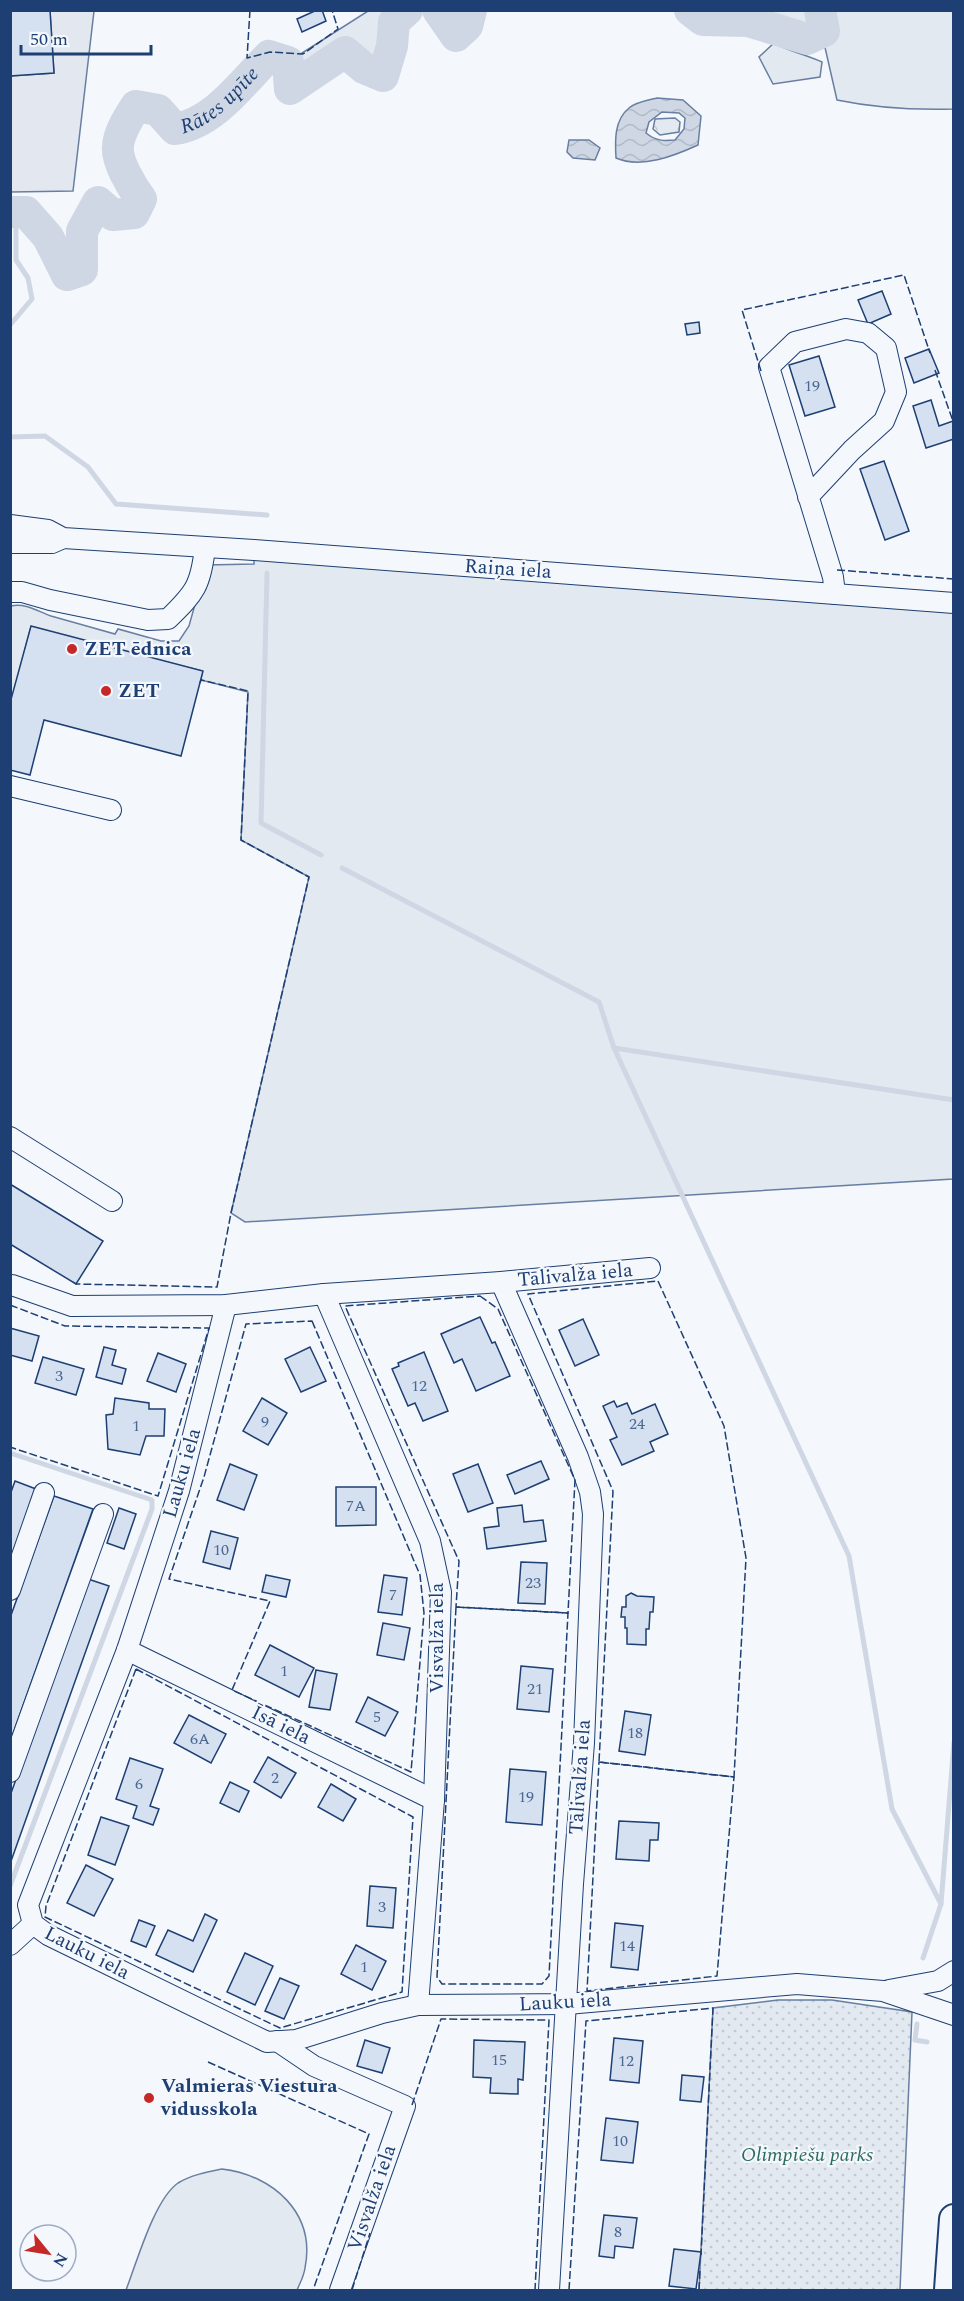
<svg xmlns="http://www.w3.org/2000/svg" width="964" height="2301" font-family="Spectral,serif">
  <defs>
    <pattern id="forest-crowns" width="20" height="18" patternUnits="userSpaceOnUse" patternTransform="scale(1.5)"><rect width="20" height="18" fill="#e3e9f0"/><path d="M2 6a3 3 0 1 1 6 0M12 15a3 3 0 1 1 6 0" fill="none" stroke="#c2c9d1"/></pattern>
    <pattern id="park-dots" width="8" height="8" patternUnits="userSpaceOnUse" patternTransform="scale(1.5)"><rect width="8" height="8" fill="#e3e9f0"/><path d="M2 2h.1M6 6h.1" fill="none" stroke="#c2c9d1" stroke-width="1.8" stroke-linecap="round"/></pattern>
    <pattern id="water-waves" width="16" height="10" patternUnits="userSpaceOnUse" patternTransform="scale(1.5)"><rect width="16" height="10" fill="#cfd7e4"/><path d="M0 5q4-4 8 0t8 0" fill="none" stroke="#b1bac7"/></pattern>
  </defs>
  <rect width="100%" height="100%" fill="#f4f7fb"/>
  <!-- green -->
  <g fill="#e3e9f0" stroke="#687fa3" stroke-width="1.5">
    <path d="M368,11H407L394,22L392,46L383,76L364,68L345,52L290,89L288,62Z"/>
    <path d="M438,11H471L467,26L456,36Z"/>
    <path d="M690,11H953V109C914,110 875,108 837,100L824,43L778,37L748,21L703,20Z"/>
    <path d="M774,43C789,51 806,55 822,62L820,77L773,84L759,57Z"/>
    <path d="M254,550L953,603V1179L245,1222L231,1213L309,877L241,840L248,692L201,680L202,671L31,627L11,703V606C26,603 37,611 51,616C72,622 94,628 115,634L118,629L161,641H179L189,626L206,565L254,564Z"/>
    <path d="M222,2169C273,2175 316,2213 305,2268C304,2276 300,2283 297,2290H126C137,2262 154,2200 178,2183C191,2175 207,2172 222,2169Z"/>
  </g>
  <!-- forest -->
  <path fill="url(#forest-crowns)" stroke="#687fa3" stroke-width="1.5" d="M675,118L680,122L679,132L660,135L653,129L655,119Z"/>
  <!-- park -->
  <path fill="url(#park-dots)" stroke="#687fa3" stroke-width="1.5" d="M778,2000H832L912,2012L900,2290H699L713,2008Z"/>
  <!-- parking -->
  <path fill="#e3e8f0" stroke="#687fa3" stroke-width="1.5" d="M50,11H94L73,191L11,192V76L54,73Z"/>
  <!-- water -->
  <g fill="url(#water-waves)" stroke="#687fa3" stroke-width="1.5" fill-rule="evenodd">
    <path d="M657,98L683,100L701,116L698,145C674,156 641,169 616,158C615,141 614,120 629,108C636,102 649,100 657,98ZM662,112L679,113L685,118L684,129L675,140C663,141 656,141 646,133L649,122Z"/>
    <path d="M569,140H589L600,148L595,160L573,158L567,152Z"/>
  </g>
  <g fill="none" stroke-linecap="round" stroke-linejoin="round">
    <!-- stream -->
    <g stroke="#cfd7e4" stroke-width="5">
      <path d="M10,325L32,299L28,278L16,260V212"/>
      <path d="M10,437L45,436L88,467L116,504L267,515"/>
      <path d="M267,573L261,823L321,855"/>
      <path d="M342,868L599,1002L614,1048L849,1556L892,1809L941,1904"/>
      <path d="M614,1048L954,1100"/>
      <path d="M10,1453L152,1500V1509L10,1886"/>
      <path d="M923,1958L941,1904L954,1742"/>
      <path d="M917,2024L915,2040L927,2042"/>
    </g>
    <!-- river -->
    <g stroke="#cfd7e4" stroke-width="32">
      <path d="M438,10L456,36L467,26L471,10"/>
      <path d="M690,10L703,20L748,21L807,39L824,31L820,10"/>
      <path id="s1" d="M10,212H26L48,237L67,275L82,270V231L98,202L113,215L134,213L141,199C132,187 116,161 118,146C119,132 129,117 136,106L158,110L175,129C214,123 242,83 269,56L288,62L290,89L345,52L364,68L383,76L392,46L394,22L407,10"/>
    </g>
  </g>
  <!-- building -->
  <g fill="#d5e0f0" stroke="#1d3f73" stroke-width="1.5">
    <path d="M10,10H50L54,73L10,76Z"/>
    <path d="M317,10H322L326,21L302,32L297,19Z"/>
    <path d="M882,291L891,314L868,324L858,300Z"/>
    <path d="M699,322L700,333L687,335L685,324Z"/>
    <path d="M929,349L939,373L914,383L905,358Z"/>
    <path d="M819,356L835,407L805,416L789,365Z"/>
    <path d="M931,400L939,426L953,421L954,439L926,448L913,406Z"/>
    <path d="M884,461L909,531L885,540L860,469Z"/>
    <path d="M31,626L203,671L181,756L44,720L30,775L10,770V703Z"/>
    <path d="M10,1184L103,1241L76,1284L10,1244Z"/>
    <path d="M480,1317L492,1343L495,1342L510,1376L476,1391L462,1359L454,1363L441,1334Z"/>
    <path d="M583,1319L599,1355L575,1366L559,1330Z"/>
    <path d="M10,1328L39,1336L32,1361L10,1355Z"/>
    <path d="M104,1347L116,1350L112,1365L126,1369L122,1384L96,1377Z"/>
    <path d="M310,1347L326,1381L301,1392L285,1359Z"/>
    <path d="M424,1352L448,1411L423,1421L415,1403L408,1406L392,1369L399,1366L398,1363Z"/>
    <path d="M158,1353L186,1364L176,1392L147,1381Z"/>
    <path d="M43,1357L84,1369L76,1395L35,1383Z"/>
    <path d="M115,1398L149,1403V1409H165L164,1436H146L140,1455L108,1449L106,1415L113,1414Z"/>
    <path d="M262,1398L287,1413L268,1445L243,1431Z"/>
    <path d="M614,1401L617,1407L627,1403L632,1414L655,1404L668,1434L650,1442L654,1451L622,1465L610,1440L617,1437L603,1406Z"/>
    <path d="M541,1461L549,1479L515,1494L507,1475Z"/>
    <path d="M230,1464L257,1475L244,1510L217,1500Z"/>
    <path d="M478,1464L493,1503L468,1512L453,1474Z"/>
    <path d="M15,1481L36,1489L10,1562V1495Z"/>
    <path d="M336,1487H376V1525L336,1526Z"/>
    <path d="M54,1496L93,1509L10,1742V1618Z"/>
    <path d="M522,1505L524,1522L543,1520L546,1541L487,1549L484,1528L499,1526L497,1508Z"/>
    <path d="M119,1508L136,1514L124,1549L107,1543Z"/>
    <path d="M211,1531L238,1538L230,1569L203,1562Z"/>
    <path d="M521,1562L547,1563L545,1604L518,1603Z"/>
    <path d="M266,1575L290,1580L286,1597L262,1592Z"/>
    <path d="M384,1575L407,1578L402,1615L378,1612Z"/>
    <path d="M88,1579L109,1586L10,1864V1796Z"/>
    <path d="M631,1593L637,1596L654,1597L653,1612H650L649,1629H646V1645L627,1644V1628H625V1617H621L622,1607H626V1596Z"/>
    <path d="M383,1623L410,1628L404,1660L377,1655Z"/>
    <path d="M270,1645L314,1668L299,1697L255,1675Z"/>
    <path d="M521,1666L553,1669L549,1712L517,1709Z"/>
    <path d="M316,1670L337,1674L330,1710L309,1707Z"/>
    <path d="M368,1697L398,1712L385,1736L356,1722Z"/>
    <path d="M625,1711L651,1715L645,1755L619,1751Z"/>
    <path d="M189,1715L226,1734L211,1763L174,1743Z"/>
    <path d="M268,1757L296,1773L281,1798L254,1782Z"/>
    <path d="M130,1758L163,1769L150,1806L159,1809L153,1825L133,1818L137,1806L116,1799Z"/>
    <path d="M510,1769L546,1772L542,1825L506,1822Z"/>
    <path d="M230,1782L249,1791L239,1812L220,1803Z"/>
    <path d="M331,1784L356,1799L343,1821L318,1807Z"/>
    <path d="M101,1817L129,1826L115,1865L88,1855Z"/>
    <path d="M619,1821L659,1823L658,1840H650L649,1861L616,1859Z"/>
    <path d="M86,1865L113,1879L94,1916L67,1903Z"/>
    <path d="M370,1886L396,1888L393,1928L367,1926Z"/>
    <path d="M205,1914L217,1920L193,1972L156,1955L168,1930L193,1941Z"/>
    <path d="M139,1920L155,1926L146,1947L131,1941Z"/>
    <path d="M615,1923L643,1926L638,1970L611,1967Z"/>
    <path d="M356,1945L386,1961L372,1990L341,1974Z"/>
    <path d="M245,1953L273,1966L255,2005L227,1992Z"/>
    <path d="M280,1978L299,1986L284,2019L265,2011Z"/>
    <path d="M614,2038L643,2041L639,2083L610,2080Z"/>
    <path d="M365,2040L390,2048L382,2073L357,2066Z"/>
    <path d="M474,2040L525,2042L523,2080L518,2079V2094L490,2093L491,2078L473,2077Z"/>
    <path d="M682,2075L704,2077L701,2102L680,2100Z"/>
    <path d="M606,2118L638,2122L633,2163L601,2160Z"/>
    <path d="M604,2215L637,2218L633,2248L615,2246L614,2258L599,2256Z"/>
    <path d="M674,2249L701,2252L696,2289L669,2286Z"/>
  </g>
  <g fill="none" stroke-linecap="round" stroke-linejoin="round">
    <!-- minor casing -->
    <g stroke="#1d3f73" stroke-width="22">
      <g id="minor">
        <path d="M808,497L852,450L884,421L896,392L886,348L868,333L846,329L795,342L769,367L833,577L835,594"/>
        <path d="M10,525L48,530L63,538L254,550L954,603"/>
        <path d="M10,543H52L61,539"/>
        <path d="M10,592H22L50,600L148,620L168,619C195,593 201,585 205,547"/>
        <path d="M10,786L111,810"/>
        <path d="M10,1137L112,1201"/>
        <path d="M501,1282L578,1457L590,1492L593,1514L584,1743L573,1884L549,2290"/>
        <path d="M12,1285L72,1306L226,1305L324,1294L501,1282L650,1268"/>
        <path d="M324,1294L430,1541L441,1592L434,1800L418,2005"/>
        <path d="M226,1305L179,1491L127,1650L28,1905L33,1924L48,1935L267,2042L296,2040L382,2013L418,2005L567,2004L797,1984L883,1991L954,2015"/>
        <path d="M10,1590L44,1493"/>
        <path d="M127,1650L434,1800"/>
        <path d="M10,1772L103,1514"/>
        <path d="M10,1945L33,1924"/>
        <path d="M889,1990L938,1981L954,1971"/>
        <path d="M277,2041L314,2066L405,2106L340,2290"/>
      </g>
    </g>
    <!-- highway casing -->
    <g stroke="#1d3f73" stroke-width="32">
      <path id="highway" d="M949,2290L954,2219"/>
    </g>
    <!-- minor -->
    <use href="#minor" stroke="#f4f7fb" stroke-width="20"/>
    <!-- highway -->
    <use href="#highway" stroke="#f4f7fb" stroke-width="28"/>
    <!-- fence -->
    <g stroke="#1d3f73" stroke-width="1.5" stroke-dasharray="8 3" stroke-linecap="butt">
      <path d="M250,10L247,58L270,52L303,54L338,29L332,10"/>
      <path d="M935,370L954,424"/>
      <path d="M761,371L742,310L904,275L930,353"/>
      <path d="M837,570L954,579"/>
      <path d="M658,1281L724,1426L746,1558L734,1777L599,1762L613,1491L528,1294Z"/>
      <path d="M73,1282L76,1284L217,1287L231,1213L309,877L241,840L248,691L201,680L200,683"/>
      <path d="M480,1296L498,1309L575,1480L568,1613L456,1607L459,1561L345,1306Z"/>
      <path d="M10,1305L65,1326L209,1328L158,1496L10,1447"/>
      <path d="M312,1321L420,1575L424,1613L411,1772L232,1690L270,1601L169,1579L204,1477L246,1324Z"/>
      <path d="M456,1607L568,1613L549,1976L542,1984H442L437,1977Z"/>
      <path d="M136,1669L413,1817L402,1992L280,2028L45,1917L46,1906Z"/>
      <path d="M599,1762L734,1777L717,1976L587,1991Z"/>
      <path d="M208,2062L369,2134L313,2290"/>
      <path d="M412,2105L441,2019L549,2020L535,2290"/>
      <path d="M352,2290L370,2233"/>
      <path d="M569,2290L586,2021L713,2008L701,2255"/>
      <path d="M699,2290L700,2270"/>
    </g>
  </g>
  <!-- markers -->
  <g fill="#c62828" stroke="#f4f7fb" stroke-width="2">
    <circle cx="72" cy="649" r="6"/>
    <circle cx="106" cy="691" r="6"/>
    <circle cx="149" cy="2098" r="6"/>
  </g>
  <g text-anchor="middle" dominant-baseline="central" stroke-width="4.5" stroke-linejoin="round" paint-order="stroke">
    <!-- number labels -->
    <g font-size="16" fill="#4b6792">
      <text x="812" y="386">19</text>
      <text x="59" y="1376">3</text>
      <text x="419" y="1386">12</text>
      <text x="265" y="1422">9</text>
      <text x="637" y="1424">24</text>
      <text x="136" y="1426">1</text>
      <text x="356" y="1506">7A</text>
      <text x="221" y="1550">10</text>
      <text x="533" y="1583">23</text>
      <text x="393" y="1595">7</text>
      <text x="284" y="1671">1</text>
      <text x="535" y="1689">21</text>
      <text x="377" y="1717">5</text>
      <text x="635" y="1733">18</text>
      <text x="200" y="1739">6A</text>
      <text x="275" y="1778">2</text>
      <text x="139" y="1784">6</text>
      <text x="526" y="1797">19</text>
      <text x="382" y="1907">3</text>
      <text x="627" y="1946">14</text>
      <text x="364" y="1967">1</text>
      <text x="499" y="2060">15</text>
      <text x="626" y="2061">12</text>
      <text x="620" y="2141">10</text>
      <text x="618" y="2232">8</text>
    </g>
    <!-- street labels -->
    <g font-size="20" fill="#1d3f73" stroke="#f4f7fb">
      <text transform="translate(508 569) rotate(4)">Raiņa iela</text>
      <text transform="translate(575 1275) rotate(-5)">Tālivalža iela</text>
      <text transform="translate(182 1473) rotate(-74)">Lauku iela</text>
      <text transform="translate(437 1638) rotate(-90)">Visvalža iela</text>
      <text transform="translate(281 1725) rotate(26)">Īsā iela</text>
      <text transform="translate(580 1777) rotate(-86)">Tālivalža iela</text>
      <text transform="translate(87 1953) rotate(27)">Lauku iela</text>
      <text transform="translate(565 2002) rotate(-3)">Lauku iela</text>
      <text transform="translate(372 2198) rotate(-71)">Visvalža iela</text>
    </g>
    <!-- poi labels -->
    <g font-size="20" font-weight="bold" fill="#1d3f73" stroke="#f4f7fb" text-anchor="start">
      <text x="84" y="649">ZET ēdnica</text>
      <text x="118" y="691">ZET</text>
      <text x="161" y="2086">Valmieras Viestura<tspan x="161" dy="23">vidusskola</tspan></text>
    </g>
    <!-- park labels -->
    <g font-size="20" font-style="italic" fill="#2c6c60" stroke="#f4f7fb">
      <text x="807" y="2155">Olimpiešu parks</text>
    </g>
    <!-- water labels -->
    <g font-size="21" font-style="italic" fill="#1d3f73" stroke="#f4f7fb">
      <text stroke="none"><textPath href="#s1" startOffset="441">Rātes upīte</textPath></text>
    </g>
  </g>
  <!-- border -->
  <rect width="964" height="2301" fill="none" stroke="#1d3f73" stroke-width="24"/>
  <!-- north arrow -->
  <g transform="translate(48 2253) rotate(120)"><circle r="28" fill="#f4f7fb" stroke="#9eadc5" stroke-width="1.5"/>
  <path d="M0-4.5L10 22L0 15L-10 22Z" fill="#c62828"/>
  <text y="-9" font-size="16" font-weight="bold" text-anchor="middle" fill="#1d3f73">N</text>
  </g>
  <!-- scale -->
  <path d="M21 45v9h130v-9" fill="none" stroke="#1d3f73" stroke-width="3"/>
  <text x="30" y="45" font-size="18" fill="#1d3f73" stroke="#f4f7fb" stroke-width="4.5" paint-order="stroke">50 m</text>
</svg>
